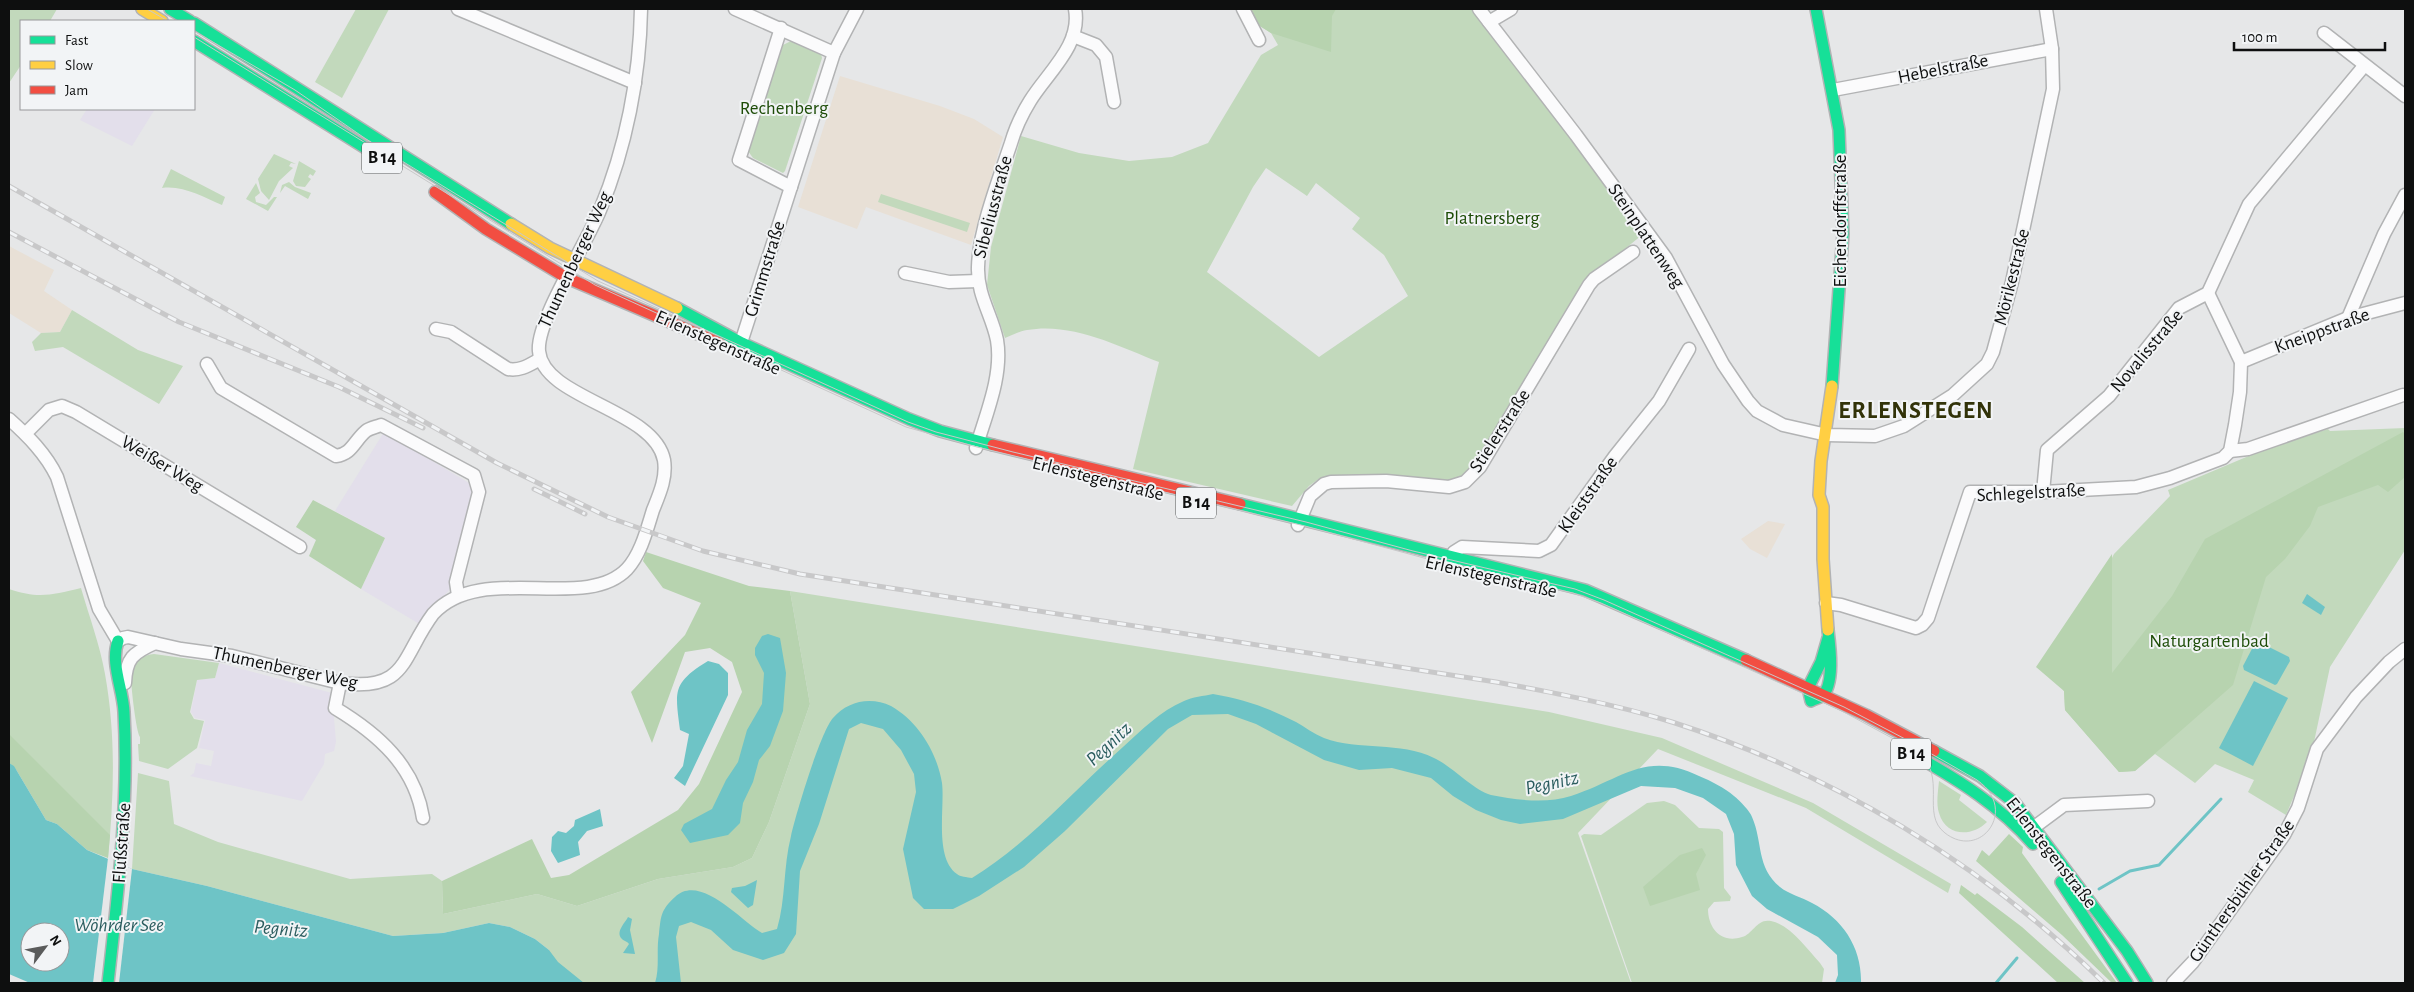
<svg xmlns="http://www.w3.org/2000/svg" width="2414" height="992" font-family="'Alegreya Sans',sans-serif">
  <rect width="100%" height="100%" fill="#e6e7e8"/>
  <!-- commercial -->
  <g fill="#e3dfeb">
    <path d="M87,109H155L132,146L80,120Z"/>
    <path d="M384,432L474,486L453,585L421,625L361,589L385,538L335,511Z"/>
    <path d="M219,663L332,693L336,742L334,751L325,754L324,764L302,801L190,776L194,773L196,763L211,766L214,751L199,748L205,720L195,718L191,712L197,680L215,678Z"/>
  </g>
  <!-- education -->
  <g fill="#e8e0d6">
    <path d="M840,76L940,106L974,119L1003,137L971,245L866,207L857,229L798,207Z"/>
    <path d="M9,246L54,270L44,291L72,310L60,332L41,333L9,313Z"/>
    <path d="M1768,521L1785,524L1767,558L1750,549L1741,539Z"/>
  </g>
  <!-- green -->
  <g fill="#c2d9bc" fill-rule="evenodd">
    <path d="M9,9H57L50,21H21V65L9,83Z"/>
    <path d="M356,9H389L342,98L315,82Z"/>
    <path d="M1248,9H1471L1529,80L1642,235L1594,274L1471,470L1457,480L1440,481L1392,476L1335,475L1320,478L1309,486L1292,506L1133,469L1159,362C1118,346 1072,322 1027,330C1020,331 1012,335 1005,338L987,285L991,247L1021,136L1079,153L1129,161L1172,157L1208,143L1261,55L1278,45L1271,33L1255,23ZM1266,168L1307,196L1316,183L1360,218L1352,229L1384,255L1408,296L1319,357L1207,272L1253,187Z"/>
    <path d="M791,41L821,54L822,58L785,171L783,173L753,158L748,151L783,45Z"/>
    <path d="M274,154L296,164L291,163L289,166L293,168L279,181L269,200L261,191L258,179Z"/>
    <path d="M299,161L316,171L313,176L310,174L308,177L311,179L305,187L296,186L293,181Z"/>
    <path d="M171,169L225,197L222,205C203,197 183,185 162,188Z"/>
    <path d="M289,182L295,187L311,193L308,199L285,186L280,193L282,185Z"/>
    <path d="M256,183L260,193L255,197L256,202L266,205L274,197H277L268,211L246,199Z"/>
    <path d="M881,194L970,223L967,232L878,202Z"/>
    <path d="M72,310L138,350L183,366L159,404L63,347L35,351L32,342L41,333L60,332Z"/>
    <path d="M2405,428V550L2330,667L2311,756L2286,815L2248,792L2254,780L2215,764L2195,783L2155,754L2135,771L2119,772L2065,710L2064,691L2052,675L2114,554L2170,496L2168,490L2270,447L2328,429L2330,431Z"/>
    <path d="M81,588C89,616 100,645 105,674C116,735 114,796 108,858L9,763V589C38,599 52,595 81,588Z"/>
    <path d="M790,591L1549,712L1662,738L1813,803L1951,884L1948,893L1806,808L1658,749L1578,833L1631,983H536L549,950L535,939L510,927L489,923L443,933L393,936L207,886L132,869L138,773L169,781L174,824L218,842L350,879L432,874L442,881L443,914L537,894L577,906L658,879L733,867L752,858L769,822L810,704Z"/>
    <path d="M154,654L219,663L215,678L197,680L190,712L194,719L204,721L197,748L168,769L139,761L138,744H140V737C136,732 130,680 131,671C133,659 144,655 154,654Z"/>
    <path d="M1939,781L1961,795L1959,800L1987,822C1972,837 1946,837 1939,813C1936,804 1938,791 1939,781Z"/>
    <path d="M1664,801L1675,805L1699,828L1719,829L1723,832L1724,888L1731,897L1730,901L1714,902L1708,909C1708,928 1721,944 1742,937C1753,934 1757,918 1771,921C1790,925 1807,949 1820,963L1824,969L1822,983H1632L1581,836L1584,834L1601,835L1647,803Z"/>
  </g>
  <!-- forest -->
  <g fill="#b7d3af">
    <path d="M1248,9H1336L1332,16L1331,52L1271,33L1255,23Z"/>
    <path d="M2403,432L2405,434V477L2388,492L2378,485L2318,507L2310,526L2285,559L2266,577L2233,685L2135,771L2119,772L2065,710L2064,691L2036,667L2112,554V673L2172,596L2205,539Z"/>
    <path d="M313,500L385,538L361,589L309,556L316,540L296,527Z"/>
    <path d="M646,552L749,586L790,591L810,704L769,822L752,858L733,867L658,879L577,906L537,894L443,914L442,881L532,839L551,878L569,875L678,810L699,784L742,692L732,662L710,648L685,652L652,743L631,692L685,635L701,603L663,588L643,561Z"/>
    <path d="M9,734L110,835L108,858L87,850L57,824L46,820L14,766L9,763Z"/>
    <path d="M2009,834L2023,847L2022,853L2117,983H2112L2062,935L1976,861L1982,850L1989,856Z"/>
    <path d="M1702,848L1706,855L1696,874L1700,890L1650,906L1643,887L1680,855Z"/>
    <path d="M1961,885L1975,895L1977,893L2022,927L2085,983H2058L1959,893Z"/>
  </g>
  <!-- water -->
  <g fill="#6ec4c6" fill-rule="evenodd">
    <path d="M2307,594L2325,607L2321,615L2302,603Z"/>
    <path d="M768,634L780,638L786,673L783,711L770,746L759,760L753,782L743,803L740,823L728,835L690,843L681,830L684,824L712,809L726,780L738,762L747,730L762,704L764,673L755,655V648L762,636Z"/>
    <path d="M2259,642L2289,657L2290,661L2277,684L2275,685L2244,670L2243,666L2255,643Z"/>
    <path d="M708,661L719,664L728,673V695L685,786L674,778L683,766L689,734L680,730C675,691 672,683 708,661Z"/>
    <path d="M2254,681L2288,698L2253,766L2219,748Z"/>
    <path d="M1213,694C1243,699 1269,708 1296,722C1305,727 1314,734 1324,738C1359,751 1400,741 1434,758C1452,766 1473,790 1491,795C1515,800 1547,804 1571,796C1621,780 1645,750 1699,776C1711,781 1725,788 1734,796C1740,801 1750,811 1752,817C1763,842 1756,867 1780,887C1788,894 1802,897 1812,903C1843,919 1862,948 1861,983H1835L1838,975L1837,955L1818,937L1767,909L1752,896L1736,865L1734,834L1726,814L1703,798L1675,788L1641,786L1563,819L1520,824L1501,820L1476,810L1453,796L1431,778L1392,768L1359,770L1324,760L1256,724L1228,714L1192,715L1168,729L1065,831L1024,867L979,896L953,909H924L913,898L903,849L916,792L914,774L901,750L883,729L861,723L849,729L819,824L800,871L796,934L784,953L763,960L733,950L711,930L691,922L679,926L676,937L681,983H655C660,967 656,951 659,934C661,915 661,910 675,897C700,873 740,920 762,933L777,929C786,899 783,867 791,836C796,814 820,733 833,718C847,701 871,696 891,706C919,722 937,753 942,783C945,807 934,858 957,874C960,877 967,877 972,878C1029,843 1073,791 1123,747C1142,730 1160,711 1184,701C1192,697 1204,696 1213,694Z"/>
    <path d="M9,763L14,766L46,820L57,824L87,850L132,869L207,886L393,936L443,933L489,923L510,927L535,939L549,950L558,962L584,983H30L9,974ZM30,932H60V962H30Z"/>
    <path d="M600,809L603,826L587,831L578,842L580,855L558,863L551,851L552,837L558,831L566,833L574,826L575,820Z"/>
    <path d="M757,880L753,905L748,908L731,892L732,888L745,886Z"/>
    <path d="M628,917L632,919L630,930L635,954L623,953L629,944C627,941 624,941 622,939C615,932 625,923 628,917Z"/>
  </g>
  <!-- pier -->
  <path fill="#e6e7e8" d="M108,858L132,869L119,983H93Z"/>
  <g fill="none" stroke-linecap="round" stroke-linejoin="round">
    <!-- stream -->
    <g stroke="#6ec4c6" stroke-width="3">
      <path d="M2099,889L2130,871L2159,865L2221,799"/>
      <path d="M1996,983L2017,958"/>
    </g>
    <!-- street casing -->
    <g stroke="#b2b3b4" stroke-width="15">
      <g id="street">
        <path d="M458,9L635,83"/>
        <path d="M735,9L834,53"/>
        <path d="M1243,9L1259,40"/>
        <path d="M1479,9L1576,135L1666,258L1723,364L1748,401L1757,411L1783,425L1827,435L1875,436L1904,426L1953,395L1987,364L1993,352L2012,282L2053,89L2052,49L2046,9"/>
        <path d="M1489,22L1511,9"/>
        <path d="M781,28L739,160L791,187"/>
        <path d="M2324,33L2405,96"/>
        <path d="M1073,36L1096,45L1106,57L1114,102"/>
        <path d="M1833,90L2052,49"/>
        <path d="M905,273L949,282L978,281"/>
        <path d="M2348,318L2384,234L2405,195"/>
        <path d="M436,329L451,332L508,369C521,371 529,365 540,359"/>
        <path d="M738,352L834,53L857,9"/>
        <path d="M2241,362L2348,318L2405,303"/>
        <path d="M207,364L221,388L336,456C352,454 354,441 366,431C370,428 376,427 381,425L474,475L479,492L456,582L458,595"/>
        <path d="M9,419C28,436 46,454 57,477L99,609L118,641L123,638L128,637L181,649L232,656L340,683C408,692 401,657 433,614C481,561 585,613 627,569C641,554 647,529 653,510C659,495 667,478 664,460C654,409 543,399 539,351C536,321 587,243 600,210C626,148 640,76 641,9"/>
        <path d="M26,433L49,410L62,406L76,412L300,547"/>
        <path d="M976,448C986,414 1003,375 997,340C992,315 977,295 978,267C979,230 999,179 1011,143C1015,129 1022,114 1030,101C1047,73 1082,45 1075,9"/>
        <path d="M2230,451L2248,449L2403,395"/>
        <path d="M2043,492L2047,450L2109,396L2179,308L2208,293L2249,204L2364,66"/>
        <path d="M1298,525L1310,496L1324,484L1331,482L1386,481L1449,487L1465,482L1480,467L1589,285L1594,279L1633,252"/>
        <path d="M1449,567L1454,552L1462,547L1539,551L1551,545L1615,456L1659,401L1689,349"/>
        <path d="M1826,603L1841,605L1916,628L1922,625L1928,618L1970,492H2043L2136,487L2170,478L2223,458L2230,451L2235,425L2240,392L2241,362L2208,293"/>
        <path d="M125,683C126,658 133,653 155,643"/>
        <path d="M340,683L335,708C378,734 415,766 423,818"/>
        <path d="M2029,831L2064,805L2148,801"/>
        <path d="M2173,983L2193,962L2284,835L2298,808L2317,749L2356,697L2389,662L2405,649"/>
      </g>
    </g>
    <!-- fast casing -->
    <g stroke="#b2b3b4" stroke-width="14">
      <g id="fast">
        <path d="M170,9L190,21"/>
        <path d="M1816,9L1839,130L1843,234L1832,386"/>
        <path d="M194,23L511,224"/>
        <path d="M194,41L372,152"/>
        <path d="M677,308L742,343L909,419L940,431L993,445"/>
        <path d="M1240,504L1585,590L1746,660"/>
        <path d="M1828,638L1821,662L1808,688L1811,701C1814,699 1819,698 1822,696C1835,685 1830,646 1828,630"/>
        <path d="M1934,751L1980,776L2015,803L2127,951L2147,983"/>
        <path d="M1916,756C1960,781 2000,806 2033,844"/>
        <path d="M2061,882L2127,983"/>
        <path d="M108,983C118,892 129,803 124,712C123,689 110,663 118,641"/>
      </g>
    </g>
    <!-- slow casing -->
    <g stroke="#b2b3b4" stroke-width="14">
      <g id="slow">
        <path d="M142,9L162,21"/>
        <path d="M511,224L550,248L677,308"/>
        <path d="M1828,630L1823,559V507L1819,495L1821,461L1832,386"/>
      </g>
    </g>
    <!-- jam casing -->
    <g stroke="#b2b3b4" stroke-width="14">
      <g id="jam">
        <path d="M435,192L486,229L567,278L719,343"/>
        <path d="M993,445L1240,504"/>
        <path d="M1746,660L1866,715L1934,751"/>
      </g>
    </g>
    <!-- street -->
    <use href="#street" stroke="#fbfbfc" stroke-width="12"/>
    <!-- fast -->
    <use href="#fast" stroke="#16e098" stroke-width="11"/>
    <!-- slow -->
    <use href="#slow" stroke="#ffcf43" stroke-width="11"/>
    <!-- jam -->
    <use href="#jam" stroke="#f24e42" stroke-width="11"/>
    <!-- tram -->
    <g stroke="#c8c8c9" stroke-width="1">
      <path d="M147,9L168,21"/>
      <path d="M194,31L295,90L366,139L598,281L908,422L936,432L1013,452L1306,522L1413,551L1575,589L1604,600L1844,707L1909,741L1977,780C2019,809 1981,861 1945,833C1920,814 1948,777 1918,752L1840,710L1601,603L1573,593L1450,565L1305,526L977,447L906,427L595,285L194,37"/>
    </g>
    <!-- rail casing -->
    <g stroke="#c8c8c9" stroke-width="5">
      <g id="rail">
        <path d="M9,186L497,463L608,517L703,551L800,574L1496,682C1555,693 1614,704 1672,722C1834,774 1983,864 2104,983"/>
        <path d="M9,232L179,322L339,387L423,428"/>
        <path d="M534,489L585,514"/>
      </g>
    </g>
    <!-- rail -->
    <use href="#rail" stroke="#f2f4f6" stroke-width="3" stroke-dasharray="9" stroke-linecap="butt"/>
  </g>
  <g text-anchor="middle" dominant-baseline="central" stroke-width="4" stroke-linejoin="round" paint-order="stroke">
    <!-- shield labels -->
    <g fill="#f2f4f6" stroke="#525454" stroke-width="1">
      <rect x="362" y="142.5" width="40" height="31" rx="4"/>
      <rect x="1176" y="487.5" width="40" height="31" rx="4"/>
      <rect x="1891" y="738.5" width="40" height="31" rx="4"/>
    </g>
    <g font-size="18" font-weight="bold" fill="#0e0f0f">
      <text x="382" y="158">B 14</text>
      <text x="1196" y="503">B 14</text>
      <text x="1911" y="754">B 14</text>
    </g>
    <!-- street labels -->
    <g font-size="19" fill="#0e0f0f" stroke="#f2f4f6">
      <text transform="translate(1943 69) rotate(-11)">Hebelstraße</text>
      <text transform="translate(993 207) rotate(-75)">Sibeliusstraße</text>
      <text transform="translate(1840 221) rotate(-90)">Eichendorffstraße</text>
      <text transform="translate(1646 236) rotate(56)">Steinplattenweg</text>
      <text transform="translate(575 260) rotate(-65)">Thumenberger Weg</text>
      <text transform="translate(765 269) rotate(-73)">Grimmstraße</text>
      <text transform="translate(2012 277) rotate(-76)">Mörikestraße</text>
      <text transform="translate(2322 331) rotate(-20)">Kneippstraße</text>
      <text transform="translate(718 343) rotate(24)">Erlenstegenstraße</text>
      <text transform="translate(2147 351) rotate(-50)">Novalisstraße</text>
      <text transform="translate(1500 431) rotate(-57)">Stielerstraße</text>
      <text transform="translate(162 464) rotate(31)">Weißer Weg</text>
      <text transform="translate(1098 479) rotate(14)">Erlenstegenstraße</text>
      <text transform="translate(2031 493) rotate(-3)">Schlegelstraße</text>
      <text transform="translate(1588 495) rotate(-55)">Kleiststraße</text>
      <text transform="translate(1491 577) rotate(13)">Erlenstegenstraße</text>
      <text transform="translate(285 668) rotate(12)">Thumenberger Weg</text>
      <text transform="translate(122 843) rotate(-86)">Flußstraße</text>
      <text transform="translate(2051 853) rotate(52)">Erlenstegenstraße</text>
      <text transform="translate(2242 891) rotate(-55)">Günthersbühler Straße</text>
    </g>
    <!-- park labels -->
    <g font-size="19" fill="#1d4c07" stroke="#f2f4f6">
      <text x="784" y="108">Rechenberg</text>
      <text x="1492" y="218">Platnersberg</text>
      <text x="2209" y="641">Naturgartenbad</text>
    </g>
    <!-- water labels -->
    <g font-size="20" font-style="italic" fill="#2b5d5f" stroke="#f2f4f6">
      <text transform="translate(1109 744) rotate(-43)">Pegnitz</text>
      <text transform="translate(1552 783) rotate(-12)">Pegnitz</text>
      <text x="119" y="925">Wöhrder See</text>
      <text transform="translate(281 929) rotate(5)">Pegnitz</text>
    </g>
    <!-- district labels -->
    <g font-size="24" font-weight="bold" letter-spacing="1" fill="#323309" stroke="#f2f4f6">
      <text x="1916" y="411">ERLENSTEGEN</text>
    </g>
  </g>
  <!-- border -->
  <rect width="2414" height="992" fill="none" stroke="#0e0f0f" stroke-width="20"/>
  <!-- legend -->
  <rect x="20" y="20" width="175" height="90" fill="#f2f4f6" stroke="#97989a"/>
  <rect x="30" y="36" width="25" height="8" fill="#16e098" stroke="#97989a"/>
  <text x="65" y="45" font-size="15" fill="#0e0f0f">Fast</text>
  <rect x="30" y="61" width="25" height="8" fill="#ffcf43" stroke="#97989a"/>
  <text x="65" y="70" font-size="15" fill="#0e0f0f">Slow</text>
  <rect x="30" y="86" width="25" height="8" fill="#f24e42" stroke="#97989a"/>
  <text x="65" y="95" font-size="15" fill="#0e0f0f">Jam</text>
  <!-- north arrow -->
  <g transform="translate(45 947) rotate(58)"><circle r="24" fill="#f2f4f6" stroke="#97989a"/>
  <path d="M0-4L9 19L0 12L-9 19Z" fill="#5a5b5b"/>
  <text y="-8" font-size="14" font-weight="bold" text-anchor="middle" fill="#0e0f0f">N</text>
  </g>
  <!-- scale -->
  <path d="M2234 42v8h151v-8" fill="none" stroke="#0e0f0f" stroke-width="2.5"/>
  <text x="2242" y="42" font-size="15" fill="#0e0f0f" stroke="#f2f4f6" stroke-width="4" paint-order="stroke">100 m</text>
</svg>
